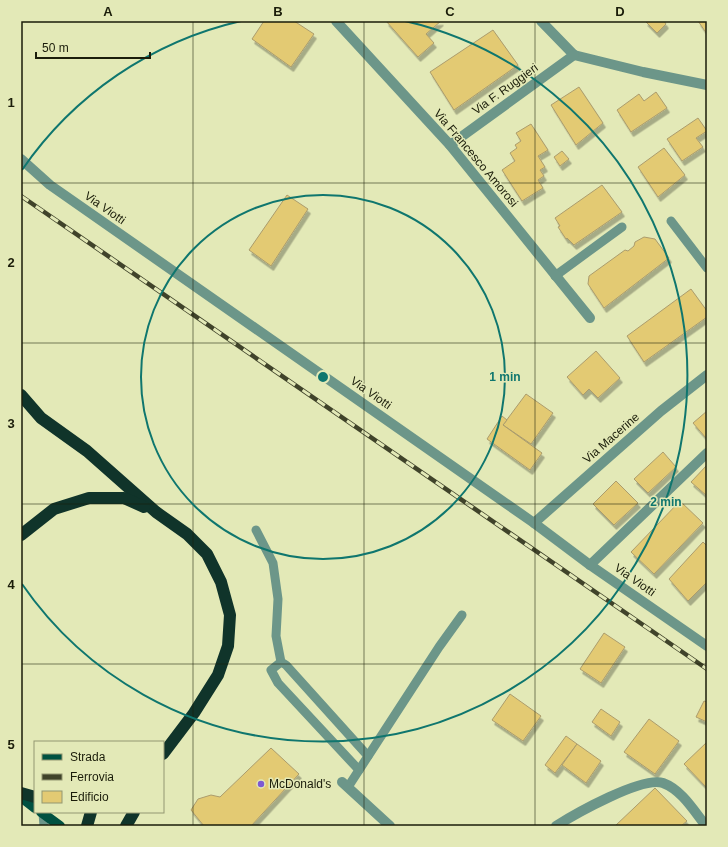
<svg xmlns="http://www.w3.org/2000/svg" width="728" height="847" font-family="Arial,sans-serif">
  <defs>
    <filter id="shadow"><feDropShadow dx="2.5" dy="4.5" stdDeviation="0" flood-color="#0004"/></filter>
  </defs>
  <rect width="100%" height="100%" fill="#e3e9b7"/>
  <!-- building -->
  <g fill="#e3ca73" stroke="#ab9c6d" filter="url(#shadow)">
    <path d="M264,21H294L314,34L291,67L252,39Z"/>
    <path d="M386,21H441L426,34L434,43L418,57Z"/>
    <path d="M645,21H664L666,24L657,33Z"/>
    <path d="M698,21H707V34Z"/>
    <path d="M493,30L518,65L454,110L430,72Z"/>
    <path d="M579,87L603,123L576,145L551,105Z"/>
    <path d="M656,92L667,108L631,132L617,110L639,94L644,101Z"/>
    <path d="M698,118L707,131L696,138L703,147L682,161L667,139Z"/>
    <path d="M531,124L548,150L538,156L545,167L540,170L544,176L538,180L543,188L522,201L502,170L515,161L510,153L517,148L515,145L521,141L516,133Z"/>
    <path d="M664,148L685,175L658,197L638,167Z"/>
    <path d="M562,151L569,159L560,166L554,157Z"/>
    <path d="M602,185L622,212L574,245L567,238L566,239L558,227L560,226L555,218Z"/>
    <path d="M287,195L308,209L271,266L249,250Z"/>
    <path d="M644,237L655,239L669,258L604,308L588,284L589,276L625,250L628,251L634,246L635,242Z"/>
    <path d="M691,289L707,311V317L644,362L627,336Z"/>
    <path d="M596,351L620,378L598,398L589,389L583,395L567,377Z"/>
    <path d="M526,394L553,413L531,444L503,425Z"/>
    <path d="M707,411V438H706L693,423Z"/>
    <path d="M502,416L507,420L503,425L542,453L530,470L487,439Z"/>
    <path d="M663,452L676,467L648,493L634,479Z"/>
    <path d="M707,465V496L691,482Z"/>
    <path d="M616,481L638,503L614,525L593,504Z"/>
    <path d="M680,501L703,523L654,574L631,552Z"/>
    <path d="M703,542L707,546V582L688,601L669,579Z"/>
    <path d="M604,633L625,647L601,683L580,669Z"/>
    <path d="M510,694L541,716L523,741L492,720Z"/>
    <path d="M704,701L707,702V722L696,717Z"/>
    <path d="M601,709L620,722L611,736L592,722Z"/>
    <path d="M649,719L679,741L655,774L624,752Z"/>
    <path d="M566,736L577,744L555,773L545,765Z"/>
    <path d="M707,742V788L684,764Z"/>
    <path d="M577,744L601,761L586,783L562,765Z"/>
    <path d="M271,748L299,774L251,826H204L191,810L198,799L211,795L220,797Z"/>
    <path d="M655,788L687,821L681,826H615Z"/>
  </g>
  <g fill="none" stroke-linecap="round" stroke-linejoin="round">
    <!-- lane -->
    <g stroke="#6c9689" stroke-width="9">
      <path d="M671,221L707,268"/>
      <path d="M555,276L622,227"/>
      <path d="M256,530L273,563L278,599L276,636L281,662"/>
      <path d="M359,770L278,683L271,670L281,662L286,665L368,756"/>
      <path d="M348,787L439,647L462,615"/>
      <path d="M43,813L44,826"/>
    </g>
    <!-- street -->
    <g stroke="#6c9689" stroke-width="10">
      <path d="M336,21L450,145L590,318"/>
      <path d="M541,21L574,55"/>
      <path d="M574,55L643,72L707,85"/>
      <path d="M450,145L574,55"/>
      <path d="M21,159L50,185L534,523L590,565L707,646"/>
      <path d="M534,523L661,411L707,375"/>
      <path d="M590,565L707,453"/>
      <path d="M342,782L390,826"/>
      <path d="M556,826C575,814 642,776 663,783C682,790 694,811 706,826"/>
    </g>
    <!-- primary -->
    <g stroke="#005141" stroke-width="10">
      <path d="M21,797L35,808"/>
      <path d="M41,812L60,826"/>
    </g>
    <!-- highway -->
    <g stroke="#10342a" stroke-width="12">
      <path d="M21,395L41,418L87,451L156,512L187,534L207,554L221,582L230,615L228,646L218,675L194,713L163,754"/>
      <path d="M21,535L54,509L89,498H124L144,507"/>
      <path d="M21,793L35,797"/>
      <path d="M87,826L91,812"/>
      <path d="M126,826L134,812"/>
    </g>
    <!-- rail casing -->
    <g stroke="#40432a" stroke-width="4.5">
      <path id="rail" d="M21,196L707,669"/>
    </g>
    <!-- rail -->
    <use href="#rail" stroke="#e3e9b7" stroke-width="3" stroke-dasharray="9" stroke-linecap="butt"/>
  </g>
  <!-- grid -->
  <path fill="none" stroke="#1b1d0a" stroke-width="1" stroke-opacity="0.55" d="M193,21V826M364,21V826M535,21V826M21,183H707M21,343H707M21,504H707M21,664H707"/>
  <!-- distance rings -->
  <g fill="none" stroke="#0f766e" stroke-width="2">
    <circle cx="323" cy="377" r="182"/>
    <path d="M22 170A365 365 0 0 1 241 21M405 21A365 365 0 1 1 22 584"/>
  </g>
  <!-- markers -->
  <circle fill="#7d59d3" stroke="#e3e9b7" stroke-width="1.5" cx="261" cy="784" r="4"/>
  <g text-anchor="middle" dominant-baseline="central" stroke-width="3" stroke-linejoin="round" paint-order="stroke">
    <!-- street labels -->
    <g font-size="12" fill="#1b1d0a" stroke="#e3e9b7">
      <text transform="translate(505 89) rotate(-36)">Via F. Ruggieri</text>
      <text transform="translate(476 158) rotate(50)">Via Francesco Amorosi</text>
      <text transform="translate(105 208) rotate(35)">Via Viotti</text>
      <text transform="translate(371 393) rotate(35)">Via Viotti</text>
      <text transform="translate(611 438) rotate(-41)">Via Macerine</text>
      <text transform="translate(635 580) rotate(35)">Via Viotti</text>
    </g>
    <!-- poi labels -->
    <g font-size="12" fill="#1b1d0a" stroke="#e3e9b7" text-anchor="start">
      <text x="269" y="784">McDonald's</text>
    </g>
  </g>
  <circle cx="323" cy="377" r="6" fill="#0f766e" stroke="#e3e9b7" stroke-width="2"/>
  <g font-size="12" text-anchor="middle" font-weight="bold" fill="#0f766e" stroke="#e3e9b7" stroke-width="3" stroke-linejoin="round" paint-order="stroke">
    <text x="505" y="381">1 min</text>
    <text x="666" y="506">2 min</text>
  </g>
  <!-- border -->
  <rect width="728" height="847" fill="none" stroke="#e3e9b7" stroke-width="44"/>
  <!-- legend -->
  <rect x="34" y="741" width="130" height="72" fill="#e3e9b7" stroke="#939772"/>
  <rect x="42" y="754" width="20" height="6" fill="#005141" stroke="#939772"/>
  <text x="70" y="761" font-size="12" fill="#1b1d0a">Strada</text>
  <rect x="42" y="774" width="20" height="6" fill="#40432a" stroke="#939772"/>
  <text x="70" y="781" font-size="12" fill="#1b1d0a">Ferrovia</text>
  <rect x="42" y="791" width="20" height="12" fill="#e3ca73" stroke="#939772"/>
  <text x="70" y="801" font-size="12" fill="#1b1d0a">Edificio</text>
  <!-- scale -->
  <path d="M36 52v6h114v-6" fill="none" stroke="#1b1d0a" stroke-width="2"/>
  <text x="42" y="52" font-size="12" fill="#1b1d0a" stroke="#e3e9b7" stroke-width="3" paint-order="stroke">50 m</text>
  <rect x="22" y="22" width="684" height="803" fill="none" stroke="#1b1d0a" stroke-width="1.5"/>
  <g font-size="13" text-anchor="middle" font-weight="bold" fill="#1b1d0a">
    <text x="108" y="16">A</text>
    <text x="278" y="16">B</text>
    <text x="450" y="16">C</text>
    <text x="620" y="16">D</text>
    <text x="11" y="107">1</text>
    <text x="11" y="267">2</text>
    <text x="11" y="428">3</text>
    <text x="11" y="589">4</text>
    <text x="11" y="749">5</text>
  </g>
</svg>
